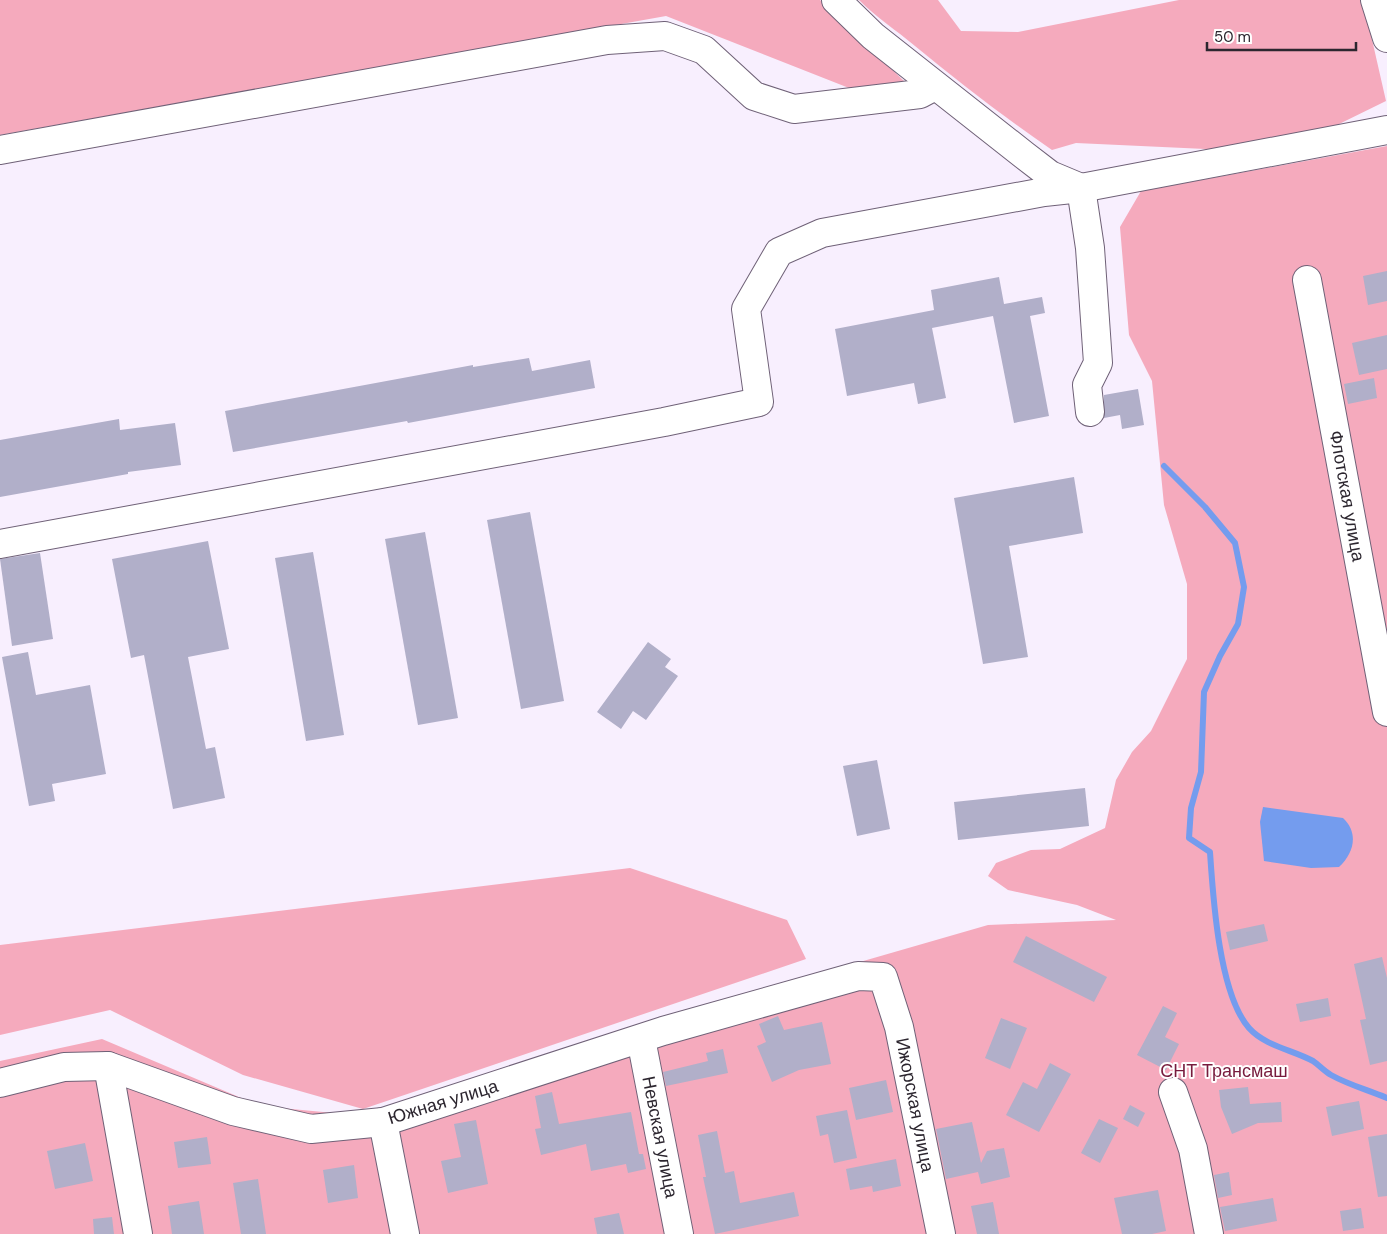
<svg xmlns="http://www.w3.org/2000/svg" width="1387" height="1234" font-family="'DM Sans',sans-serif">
  <rect width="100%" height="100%" fill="#f8effe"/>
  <!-- green -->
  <g fill="#f5aabd">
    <path d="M0,0H820L905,82L849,88L666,16L0,135Z"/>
    <path d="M859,0H938L961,31L1018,32L1179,0H1363L1386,101L1333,127L1227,150L1076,143L1052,150C1004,117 960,83 915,46C896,30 877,18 859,0Z"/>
    <path d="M1387,146V1234H0V1061L102,1039L260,1106L344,1114L389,1108L645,1024L988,925L1116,920L1077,905L1008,890L988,876L996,863L1031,850L1060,849L1105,828L1116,780L1132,752L1151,731L1187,659V584L1164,505L1152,381L1129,335L1120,227L1141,191Z"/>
    <path d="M630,868L787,920L806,959L363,1109L243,1075L110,1010L0,1035V945Z"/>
  </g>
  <!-- water -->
  <path fill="#749cee" d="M1263,807L1343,818C1359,833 1354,853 1339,867L1311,868L1264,861L1260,822Z"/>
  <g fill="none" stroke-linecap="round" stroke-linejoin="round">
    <!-- stream -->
    <path stroke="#749cee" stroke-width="6" d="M1164,466L1205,507L1235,543L1244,587L1238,624L1220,656L1204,692L1201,772L1191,808L1189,838L1210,852C1213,897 1219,994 1249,1028C1265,1046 1293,1050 1313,1061C1319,1065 1324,1071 1331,1075C1349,1085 1368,1090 1387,1098"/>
  </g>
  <!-- building -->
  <g fill="#b1afc9">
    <path d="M1387,271V301L1368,305L1363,276Z"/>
    <path d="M999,277L1004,304L1042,297L1045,313L1030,316L1049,416L1014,423L993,316L932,328L946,398L918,404L914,383L847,396L835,329L934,310L931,290Z"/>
    <path d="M1387,335V369L1359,375L1352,343Z"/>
    <path d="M529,358L532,371L590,360L595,388L408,423L407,421L233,452L225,411L473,365V367Z"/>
    <path d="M1374,378L1377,398L1348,404L1344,384Z"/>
    <path d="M1138,389L1144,425L1122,429L1120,415L1104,418V395Z"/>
    <path d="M119,419L120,430L175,423L181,465L128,472V474L0,497V440Z"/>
    <path d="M1074,477L1083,533L1009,546L1028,657L983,664L954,498Z"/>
    <path d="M530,512L564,701L521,709L487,520Z"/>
    <path d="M425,532L458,718L418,725L385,539Z"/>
    <path d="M208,541L229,649L188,657L206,749L215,747L225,798L173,809L144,655L131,658L112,559Z"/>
    <path d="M313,552L344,735L306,741L275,558Z"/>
    <path d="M40,553L53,639L12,646L0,559Z"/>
    <path d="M648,642L671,659L665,667L678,676L646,720L633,711L621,729L597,712Z"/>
    <path d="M28,652L36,695L90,685L106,774L52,784L55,801L29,806L2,657Z"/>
    <path d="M877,760L890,829L857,836L843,766Z"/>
    <path d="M1085,788L1089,826L958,840L954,802Z"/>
    <path d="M1264,924L1268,941L1230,950L1226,932Z"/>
    <path d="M1026,936L1107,977L1094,1002L1013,962Z"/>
    <path d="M1382,957L1387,978V1061L1370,1065L1360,1020L1366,1019L1354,964Z"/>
    <path d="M1328,998L1331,1016L1300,1022L1296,1004Z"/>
    <path d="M1163,1006L1177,1013L1165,1037L1179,1044L1166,1070L1137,1055Z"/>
    <path d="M778,1016L784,1030L822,1022L831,1064L799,1070L772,1082L757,1046L766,1042L759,1024Z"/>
    <path d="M1001,1018L1027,1028L1010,1069L985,1058Z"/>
    <path d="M723,1049L728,1073L666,1086L663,1072L708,1061L706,1053Z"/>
    <path d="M1050,1063L1071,1074L1039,1132L1006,1115L1023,1082L1037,1089Z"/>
    <path d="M886,1080L893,1112L856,1120L849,1088Z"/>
    <path d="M1248,1087L1250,1104L1281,1102L1282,1122L1258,1123L1232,1134L1221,1107L1219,1090Z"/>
    <path d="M552,1092L559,1124L631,1112L639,1154H643L646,1169L628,1173L626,1164L591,1171L586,1144L541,1155L535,1129L541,1128L535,1096Z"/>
    <path d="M1359,1101L1364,1129L1332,1136L1326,1107Z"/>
    <path d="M1130,1105L1145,1113L1138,1127L1123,1119Z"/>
    <path d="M847,1110L857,1158L834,1163L828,1134L820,1136L816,1116Z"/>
    <path d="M1099,1119L1118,1128L1100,1163L1081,1153Z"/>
    <path d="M476,1120L488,1184L448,1193L441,1161L461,1157L454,1124Z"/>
    <path d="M972,1122L981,1163L987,1151L1004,1148L1010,1177L981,1184L978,1172L946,1179L936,1129Z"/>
    <path d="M717,1131L725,1173L734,1171L740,1203L794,1192L799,1216L715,1234L703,1177H706L698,1135Z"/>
    <path d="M1387,1134V1196L1378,1197L1368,1137Z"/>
    <path d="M207,1137L211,1164L178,1168L174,1142Z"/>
    <path d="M85,1143L93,1181L55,1189L47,1151Z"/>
    <path d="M896,1159L901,1186L873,1192L872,1186L850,1190L846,1169Z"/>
    <path d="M354,1165L358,1198L328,1203L323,1170Z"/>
    <path d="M1229,1172L1232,1195L1218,1198L1214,1175Z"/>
    <path d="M258,1179L266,1234H241L233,1183Z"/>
    <path d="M1158,1190L1166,1231L1152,1234H1122L1114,1198Z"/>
    <path d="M1273,1198L1277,1221L1225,1231L1220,1207Z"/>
    <path d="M199,1201L204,1234H172L168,1206Z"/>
    <path d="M993,1202L999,1234H977L971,1206Z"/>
    <path d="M1361,1208L1364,1228L1343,1231L1340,1211Z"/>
    <path d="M619,1213L624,1234H597L594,1218Z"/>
    <path d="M112,1217L114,1234H94L93,1219Z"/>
  </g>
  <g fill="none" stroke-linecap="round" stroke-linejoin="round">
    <!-- minor casing -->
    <g stroke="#6f6177" stroke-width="30">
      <g id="minor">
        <path d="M836,0L873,36L1024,155L1050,175L1081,188"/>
        <path d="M1375,0L1387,38"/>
        <path d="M0,150L607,40L665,36L704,50L754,96L794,109L920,94L935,86"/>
        <path d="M1081,188L1090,248L1098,363L1087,385L1090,412"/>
        <path d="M1307,280L1387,712"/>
        <path d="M0,544L664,422L759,402L746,309L779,252L822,233L1044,192L1081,188L1387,130"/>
        <path d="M641,1039L679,1234"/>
        <path d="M108,1066L138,1234"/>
        <path d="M0,1083L64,1067L108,1066L233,1111L311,1129L383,1122L663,1031L858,976L883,977L899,1027L941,1234"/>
        <path d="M1173,1092L1193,1149L1209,1234"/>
        <path d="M383,1122L405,1234"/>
      </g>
    </g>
    <!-- minor -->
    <use href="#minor" stroke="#fff" stroke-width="28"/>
  </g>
  <g text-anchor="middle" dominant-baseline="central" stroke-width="4" stroke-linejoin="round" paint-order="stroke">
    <!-- street labels -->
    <g font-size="18" fill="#2c262f" stroke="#fff">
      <text transform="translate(1347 496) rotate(80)">Флотская улица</text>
      <text transform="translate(443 1102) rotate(-17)">Южная улица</text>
      <text transform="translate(915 1105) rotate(79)">Ижорская улица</text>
      <text transform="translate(660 1137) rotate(79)">Невская улица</text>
    </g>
    <!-- park labels -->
    <g font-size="18" fill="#771b3d" stroke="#fff">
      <text x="1224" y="1071">СНТ Трансмаш</text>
    </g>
  </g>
  <!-- scale -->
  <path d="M1207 42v8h149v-8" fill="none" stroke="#2c262f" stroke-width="2.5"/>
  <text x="1214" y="42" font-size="15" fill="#2c262f" stroke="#ffffff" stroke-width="4" paint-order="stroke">50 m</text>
</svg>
